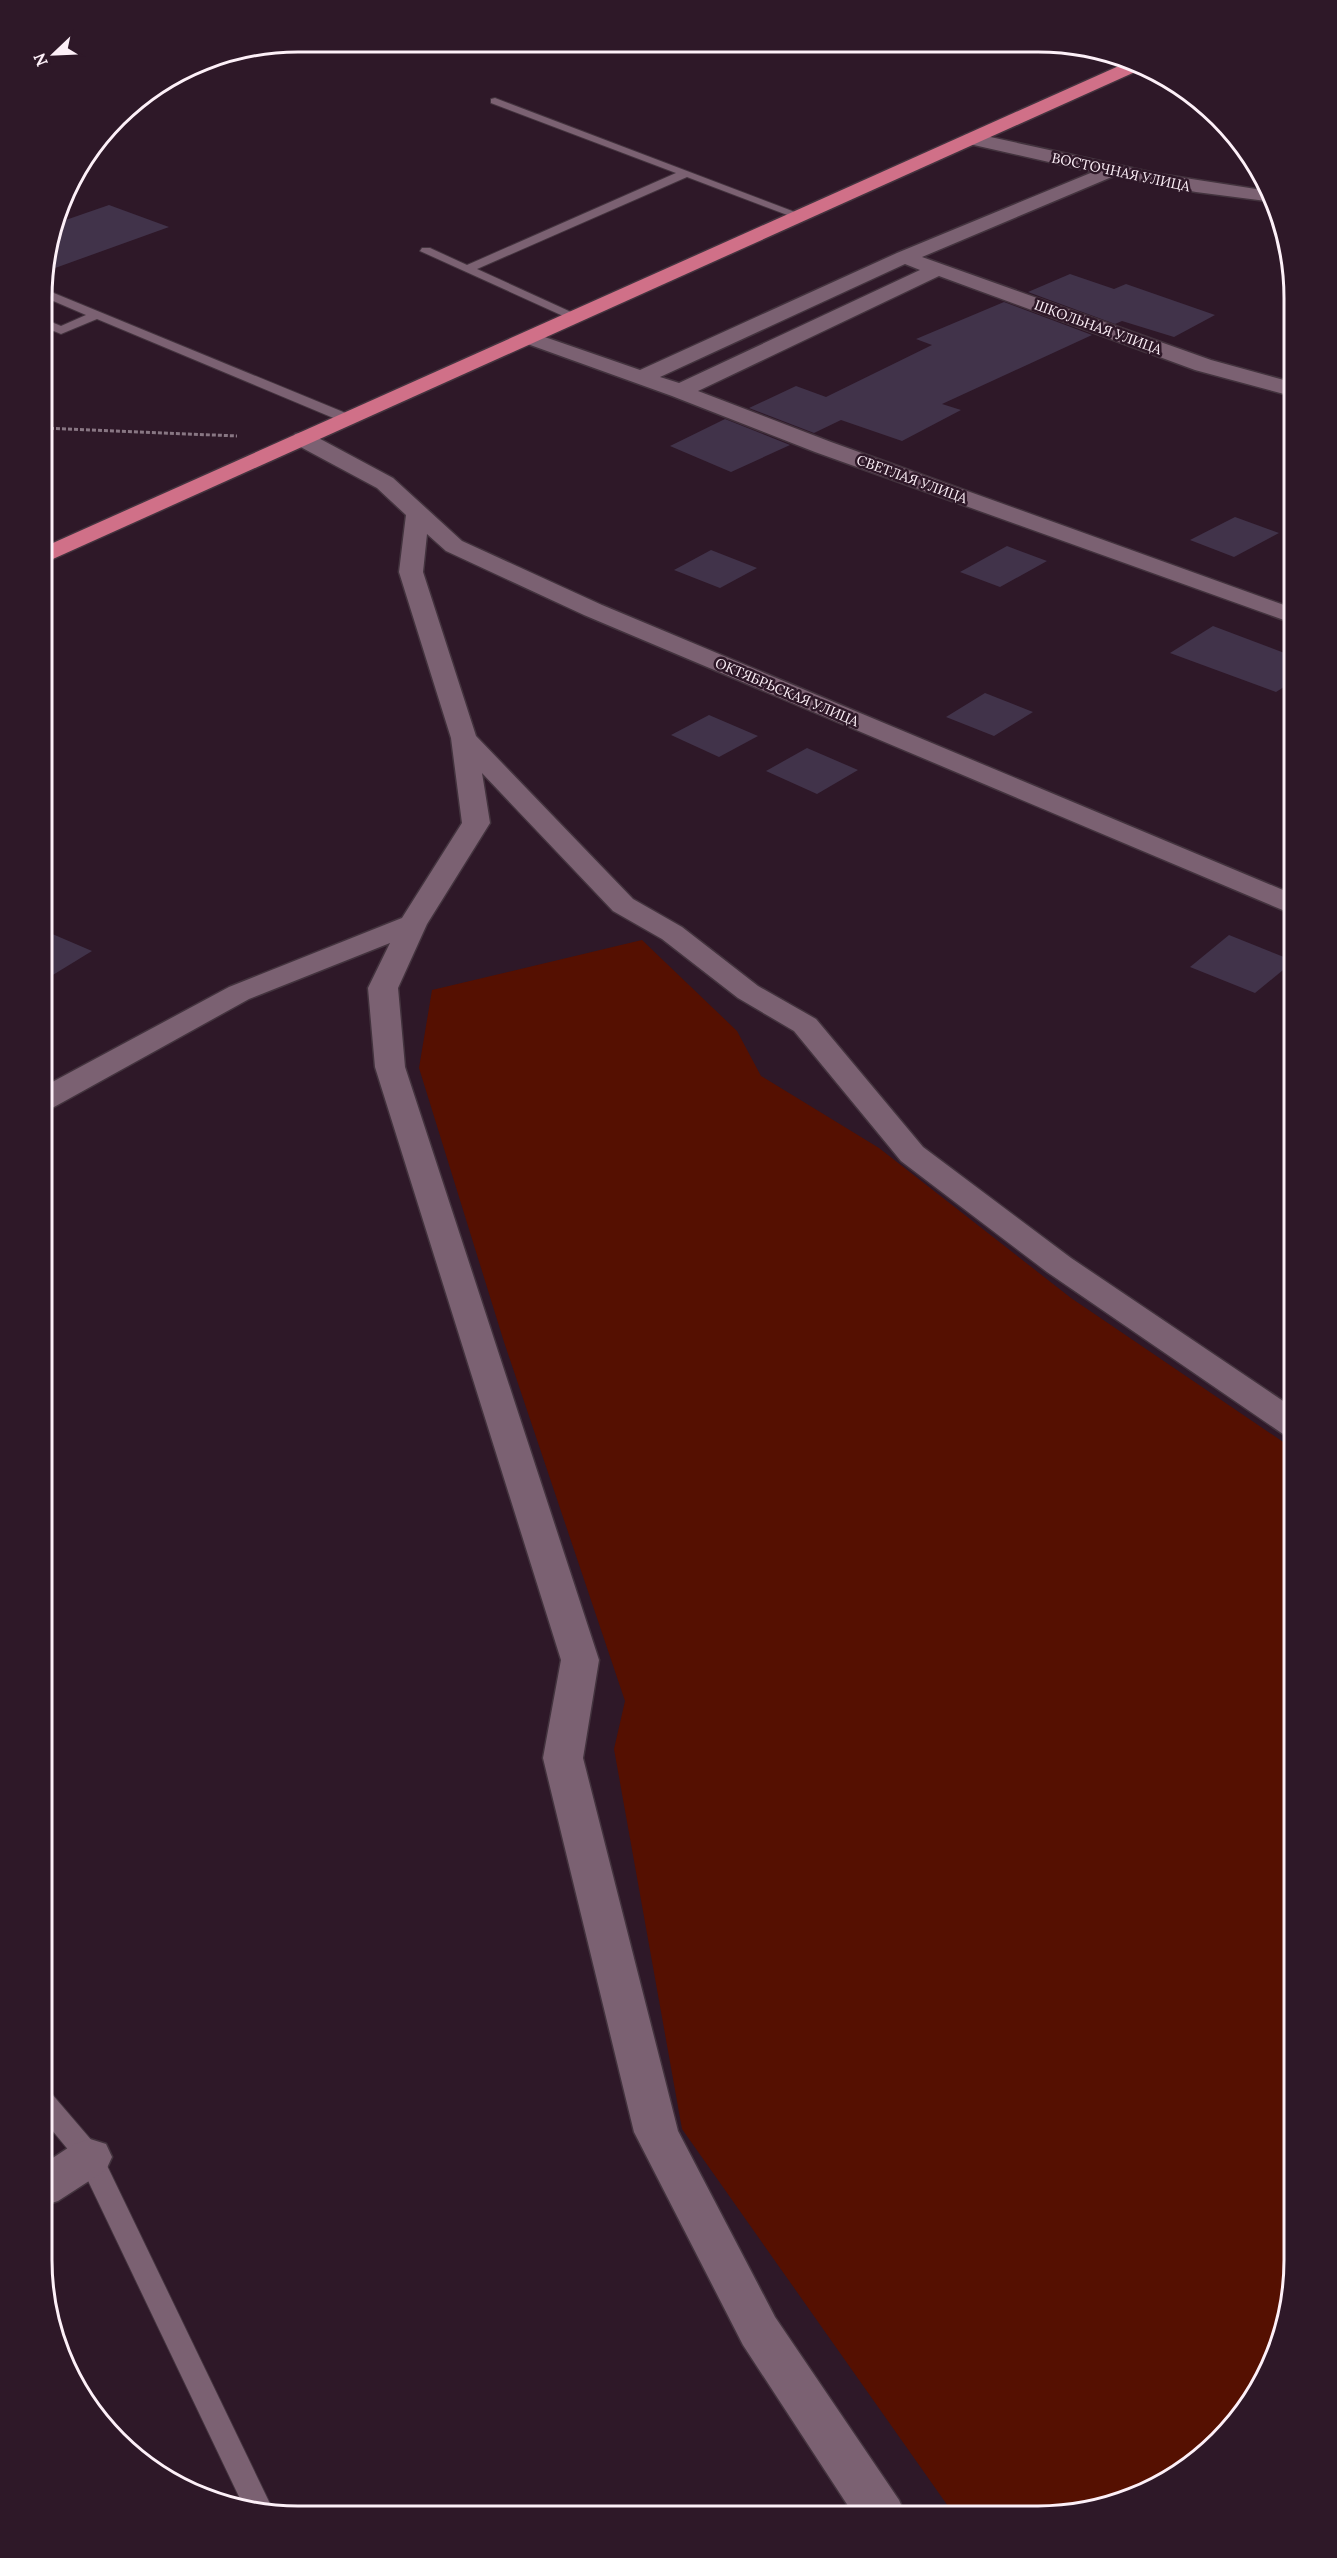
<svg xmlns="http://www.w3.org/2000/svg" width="1337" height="2558" font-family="Lora,serif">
<rect width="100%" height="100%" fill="#2e1828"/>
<path fill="#551001" d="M 642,940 L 737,1031 L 761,1076 L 879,1148 L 1071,1298 L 1295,1450 L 1294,2276 L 1276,2357 L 1242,2416 L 1181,2473 L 1120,2502 L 1038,2516 L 955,2516 L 682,2129 L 614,1749 L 625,1701 L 504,1342 L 419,1068 L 432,990 Z"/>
<g fill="#41334a">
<path d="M 109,205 L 169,227 L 44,272 L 57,223 Z"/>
<path d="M 1070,274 L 1114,289 L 1126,284 L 1215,315 L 1174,337 L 1122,321 L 1115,324 L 1028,292 Z"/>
<path d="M 1004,302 L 1092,335 L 942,404 L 961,410 L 902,441 L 841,420 L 814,433 L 749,408 L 796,386 L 826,397 L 932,345 L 916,339 Z"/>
<path d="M 725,419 L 790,445 L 731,472 L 670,446 Z"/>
<path d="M 1235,517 L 1279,533 L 1234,557 L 1190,540 Z"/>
<path d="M 1007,546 L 1047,561 L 1000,587 L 960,572 Z"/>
<path d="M 711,550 L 757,568 L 720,588 L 674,570 Z"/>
<path d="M 1213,626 L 1295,657 L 1295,680 L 1276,692 L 1170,653 Z"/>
<path d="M 985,693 L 1033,712 L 994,736 L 946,717 Z"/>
<path d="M 709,715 L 758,736 L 719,757 L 671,735 Z"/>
<path d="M 807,748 L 858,770 L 817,794 L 766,771 Z"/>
<path d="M 43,930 L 92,951 L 43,981 Z"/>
<path d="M 1229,935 L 1294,961 L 1255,993 L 1190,967 Z"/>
</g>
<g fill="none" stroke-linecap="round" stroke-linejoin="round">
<defs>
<g id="service">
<path d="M 495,98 L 808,217 L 802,220 L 798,219 L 687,177 L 477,269 L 582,317 L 576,321 L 572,320 L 420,251 L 422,248 L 430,248 L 467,265 L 676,173 L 491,103 L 491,99 Z"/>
<path d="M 44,289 L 353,416 L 355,419 L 348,423 L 343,422 L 97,319 L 61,334 L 44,327 L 44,319 L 61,326 L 86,315 L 44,297 Z"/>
<path d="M 42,2090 L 51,2093 L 99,2149 L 275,2514 L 265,2514 L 244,2507 L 80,2164 L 42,2118 Z"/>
</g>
<g id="minor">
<path d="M 972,133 L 1159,174 L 1269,191 L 1274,202 L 1196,192 L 1114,176 L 922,257 L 1211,360 L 1295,383 L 1295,397 L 1195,370 L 939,276 L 698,391 L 831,442 L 1295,609 L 1295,624 L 815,452 L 672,396 L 522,342 L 518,338 L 522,334 L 529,332 L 536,334 L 640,370 L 897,253 L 1093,172 L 965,143 L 963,139 L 965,135 ZM 905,264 L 920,270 L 679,383 L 660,377 Z"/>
<path d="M 303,432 L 311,434 L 393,478 L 462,541 L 602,605 L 1295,895 L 1295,913 L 1285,911 L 584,615 L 446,551 L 427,534 L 423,572 L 476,736 L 633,899 L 682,927 L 758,986 L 816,1019 L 923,1147 L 1071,1258 L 1295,1409 L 1295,1437 L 1283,1434 L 1047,1272 L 901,1161 L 794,1031 L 738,998 L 662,939 L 613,911 L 482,773 L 490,823 L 427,924 L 398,988 L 405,1067 L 599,1660 L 583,1758 L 678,2131 L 775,2317 L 899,2500 L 906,2516 L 854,2515 L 743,2345 L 634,2132 L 543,1758 L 561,1660 L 375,1067 L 368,988 L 390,943 L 249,999 L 54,1107 L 43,1109 L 43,1087 L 229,987 L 402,918 L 462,823 L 451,738 L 399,572 L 406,515 L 377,488 L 295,444 L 292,439 L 295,434 Z"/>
<path d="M 90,2139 L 106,2144 L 112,2157 L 106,2170 L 58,2201 L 42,2206 L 42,2165 L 74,2144 Z"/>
</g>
<path id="trunk" d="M 1130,61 L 1146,67 L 44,563 L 44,547 Z"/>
</defs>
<use href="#service" stroke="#43333e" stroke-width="2"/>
<use href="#minor" stroke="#43333e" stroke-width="3"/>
<use href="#trunk" stroke="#43333e" stroke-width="3"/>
<path stroke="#887683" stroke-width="3" stroke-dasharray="4 2" stroke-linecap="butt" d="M 44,428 L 237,436"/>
<use href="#service" fill="#7b6172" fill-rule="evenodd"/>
<use href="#minor" fill="#7b6172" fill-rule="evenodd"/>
<use href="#trunk" fill="#d07088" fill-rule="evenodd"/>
</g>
<g text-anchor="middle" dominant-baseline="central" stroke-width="5" stroke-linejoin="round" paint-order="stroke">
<g font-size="14" fill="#fdf0f8" stroke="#2e1828">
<text transform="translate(1121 172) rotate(12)">ВОСТОЧНАЯ УЛИЦА</text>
<text transform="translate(1098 327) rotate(20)">ШКОЛЬНАЯ УЛИЦА</text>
<text transform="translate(912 479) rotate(20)">СВЕТЛАЯ УЛИЦА</text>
<text transform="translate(787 692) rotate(23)">ОКТЯБРЬСКАЯ УЛИЦА</text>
</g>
</g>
<path d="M0 0H1337V2558H0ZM298 52H1038A246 246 0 0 1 1284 298V2260A246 246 0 0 1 1038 2506H298A246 246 0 0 1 52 2260V298A246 246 0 0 1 298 52Z" fill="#2e1828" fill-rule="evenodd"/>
<path fill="none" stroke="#fdf0f8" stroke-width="3" d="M298 52H1038A246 246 0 0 1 1284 298V2260A246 246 0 0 1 1038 2506H298A246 246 0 0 1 52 2260V298A246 246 0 0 1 298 52Z"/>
<g transform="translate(54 54) rotate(247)" stroke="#2e1828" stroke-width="4.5" paint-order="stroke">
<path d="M0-4.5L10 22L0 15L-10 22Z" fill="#fdf0f8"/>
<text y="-9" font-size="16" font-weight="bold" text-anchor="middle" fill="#fdf0f8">N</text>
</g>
</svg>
